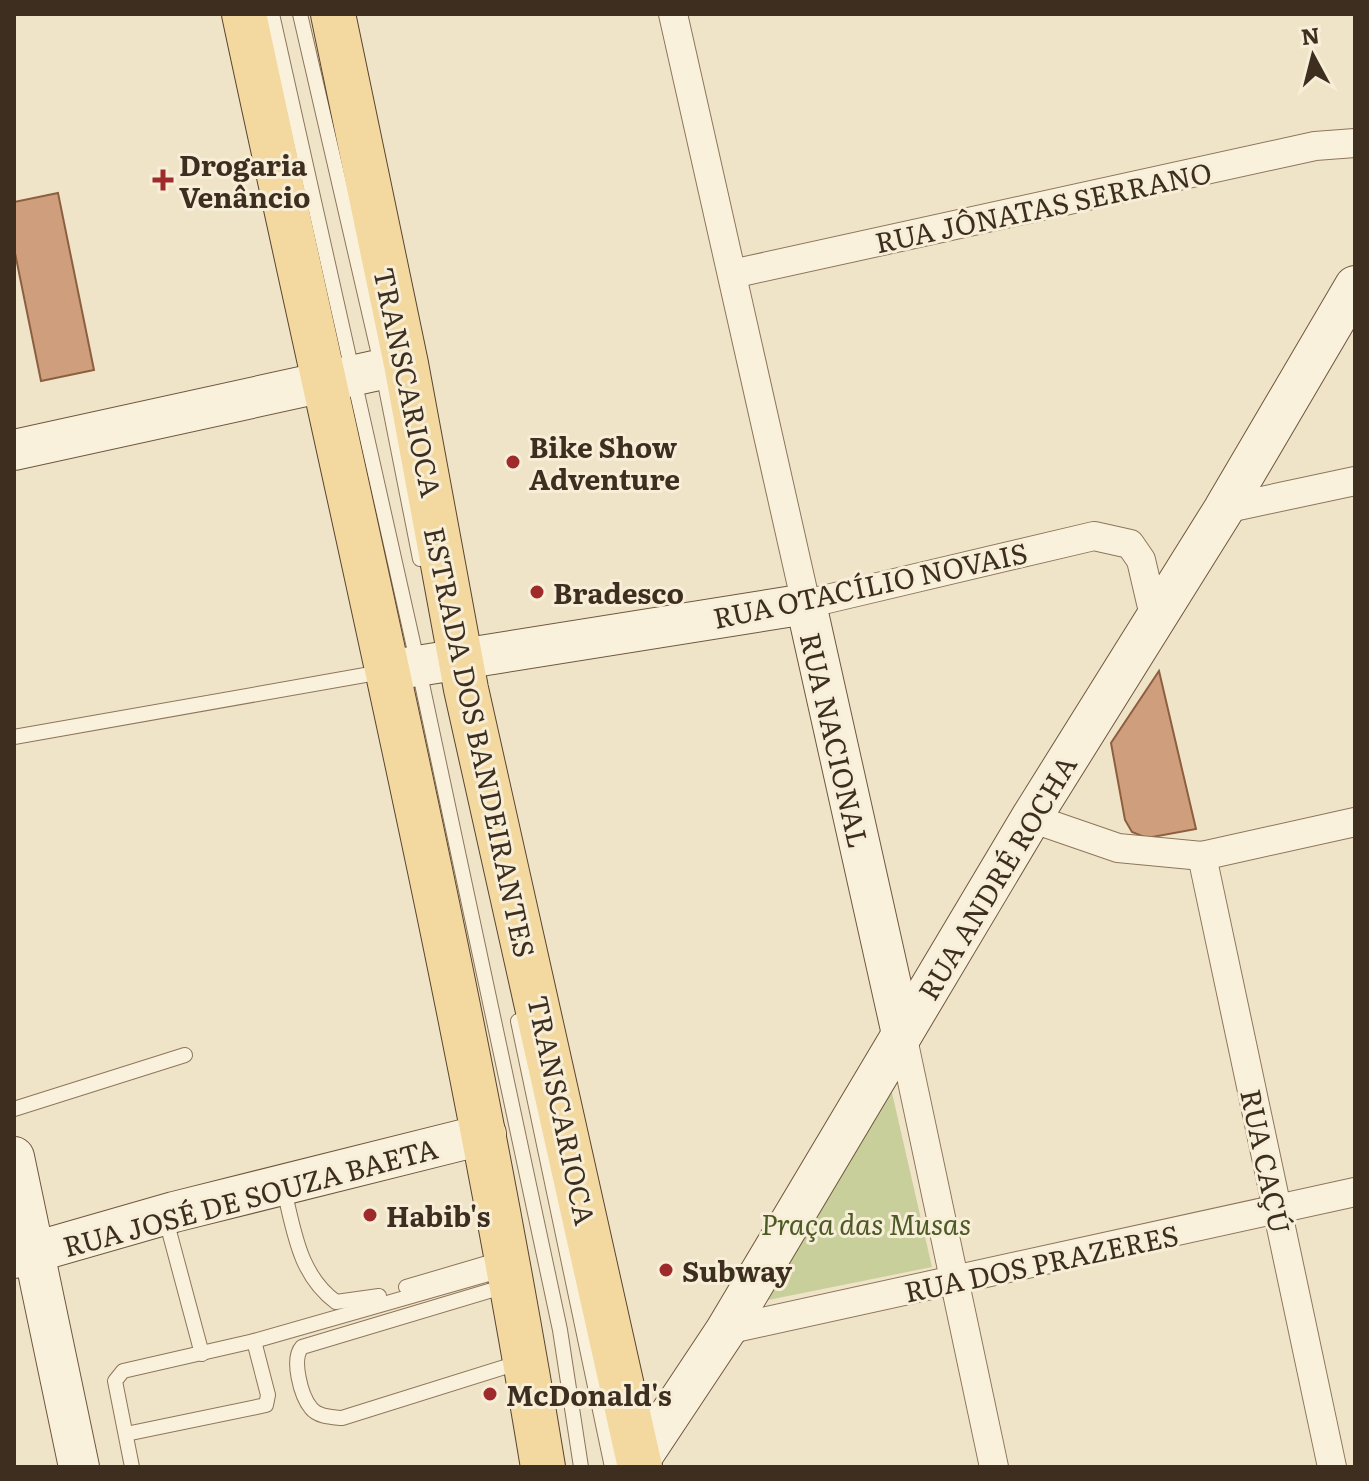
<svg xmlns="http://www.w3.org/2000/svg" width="1369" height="1481" font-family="Literata,serif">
<rect width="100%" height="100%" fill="#f0e4c8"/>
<path fill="#c9cf9b" d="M 890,1084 L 932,1267 L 748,1304 Z"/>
<g fill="#cf9f7d" stroke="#8d5f41" stroke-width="2">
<path d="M 58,193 L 94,370 L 41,381 L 14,248 L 14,202 Z"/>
<path d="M 1159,671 L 1196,829 L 1147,838 L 1132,832 L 1125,820 L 1111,743 Z"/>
</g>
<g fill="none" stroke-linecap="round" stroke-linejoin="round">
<defs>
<g id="lane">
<path d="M 272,14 L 418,665 L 560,1330 L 581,1467"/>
<path d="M 300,14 L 382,368 L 420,559"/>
<path d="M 14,737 L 382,672"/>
<path d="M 518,1021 L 612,1467"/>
<path d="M 14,1109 L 185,1055"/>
<path d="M 283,1186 C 294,1229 298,1274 336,1302 L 379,1296"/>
<path d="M 165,1216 L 202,1354"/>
<path d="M 509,1285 L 302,1347 C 291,1359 301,1396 311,1408 C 318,1417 332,1417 342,1418 L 521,1362"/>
<path d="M 406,1287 L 501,1259"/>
<path d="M 126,1434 L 266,1405 L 268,1395 L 254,1341"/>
<path d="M 132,1467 L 115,1381 L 123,1371 L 254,1341 L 506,1269"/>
</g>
<g id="street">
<path d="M 673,14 L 806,604 L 1094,536 L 1130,544 L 1141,560 L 1155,620"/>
<path d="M 732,274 L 1315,146 L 1355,143"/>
<path d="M 1224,509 L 1355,481"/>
<path d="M 1031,818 L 1118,848 L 1202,856 L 1355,822"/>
<path d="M 1202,856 L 1332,1467"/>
<path d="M 902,1034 L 994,1467"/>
<path d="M 726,1330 L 1355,1192"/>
</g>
<g id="secondary">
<path d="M 14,450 L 406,364"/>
<path d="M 386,671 L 806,604 L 902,1034"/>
<path d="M 14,1157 L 79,1467"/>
<path d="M 14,1258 L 174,1212 L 486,1134"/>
<path d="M 635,1467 L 726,1330 L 1031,818 L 1224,509 L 1355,286"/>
</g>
<g id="primary">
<path d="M 244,14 C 347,497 463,979 543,1467"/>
<path d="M 333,14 L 406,364 L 466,689 L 640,1467"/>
</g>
</defs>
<use href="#lane" stroke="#8d765c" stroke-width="16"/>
<use href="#street" stroke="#8d765c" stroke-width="30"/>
<use href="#secondary" stroke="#6f573f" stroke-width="42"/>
<use href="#primary" stroke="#5b4430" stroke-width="46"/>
<use href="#lane" stroke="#faf1dc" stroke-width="14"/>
<use href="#street" stroke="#faf1dc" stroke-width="28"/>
<use href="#secondary" stroke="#faf1dc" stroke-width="40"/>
<use href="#primary" stroke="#f3d9a0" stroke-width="44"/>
</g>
<g fill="#9e2a2b" stroke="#f7eed8" stroke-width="3">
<path d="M159 168h8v8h8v8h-8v8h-8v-8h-8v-8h8z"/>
<circle cx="513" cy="462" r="8"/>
<circle cx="537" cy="592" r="8"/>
<circle cx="370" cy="1215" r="8"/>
<circle cx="666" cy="1270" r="8"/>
<circle cx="490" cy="1394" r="8"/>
</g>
<g text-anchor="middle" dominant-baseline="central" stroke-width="6" stroke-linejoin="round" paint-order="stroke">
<g font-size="28" font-weight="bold" fill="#3d2e20" stroke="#f7eed8" text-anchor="start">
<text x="179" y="164">Drogaria<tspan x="179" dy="32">Venâncio</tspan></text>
<text x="529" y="446">Bike Show<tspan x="529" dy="32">Adventure</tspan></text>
<text x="553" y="592">Bradesco</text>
<text x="386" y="1215">Habib's</text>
<text x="682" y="1270">Subway</text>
<text x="506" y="1394">McDonald's</text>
</g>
<g font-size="28" fill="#3d2e20" stroke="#f7eed8">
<text transform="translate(1043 206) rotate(-12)">RUA JÔNATAS SERRANO</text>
<text transform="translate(409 382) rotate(78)">TRANSCARIOCA</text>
<text transform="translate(870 584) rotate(-12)">RUA OTACÍLIO NOVAIS</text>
<text transform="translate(836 740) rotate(77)">RUA NACIONAL</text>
<text transform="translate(481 742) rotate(78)">ESTRADA DOS BANDEIRANTES</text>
<text transform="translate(996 877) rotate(-59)">RUA ANDRÉ ROCHA</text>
<text transform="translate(563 1110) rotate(78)">TRANSCARIOCA</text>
<text transform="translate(1267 1161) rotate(78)">RUA CAÇÚ</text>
<text transform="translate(250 1196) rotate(-15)">RUA JOSÉ DE SOUZA BAETA</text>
<text transform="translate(1041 1262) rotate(-12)">RUA DOS PRAZERES</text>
</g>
<g font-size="28" font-style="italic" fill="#4d5a26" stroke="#f7eed8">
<text x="866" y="1223">Praça das Musas</text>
</g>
</g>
<rect width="1369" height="1481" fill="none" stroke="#3d2e20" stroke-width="32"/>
<g transform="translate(1313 56) rotate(353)" stroke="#f7eed8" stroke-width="6" paint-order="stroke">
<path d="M0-6L14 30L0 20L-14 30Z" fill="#3d2e20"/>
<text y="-12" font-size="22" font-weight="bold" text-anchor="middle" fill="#3d2e20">N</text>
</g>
</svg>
